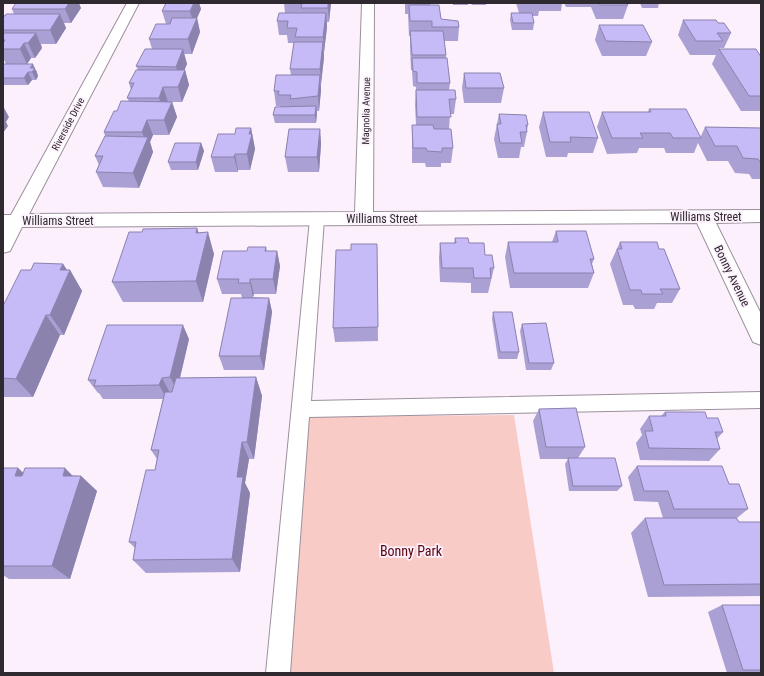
<svg xmlns="http://www.w3.org/2000/svg" width="764" height="676" font-family="'Roboto Condensed',sans-serif">
<rect width="100%" height="100%" fill="#fcf0fd"/>
<path fill="#f9cbc7" d="M 514,415 L 554,673 L 278,673 L 299,429 L 310,417 Z"/>
<g fill="none" stroke-linecap="round" stroke-linejoin="round">
<defs>
<path id="service" d="M 317,214 L 322,216 L 324,219 L 311,401 L 761,392 L 761,408 L 309,417 L 290,673 L 266,673 L 310,219 L 312,216 Z"/>
<path id="minor" d="M 127,3 L 139,3 L 29,214 L 355,212 L 362,3 L 374,3 L 373,212 L 761,210 L 761,222 L 716,223 L 761,314 L 761,345 L 753,342 L 697,223 L 22,227 L 10,251 L 3,253 L 3,215 L 11,215 Z"/>
</defs>
<use href="#service" stroke="#9b909c" stroke-width="2"/>
<use href="#minor" stroke="#9b909c" stroke-width="2"/>
<use href="#service" fill="#fff" fill-rule="evenodd"/>
<use href="#minor" fill="#fff" fill-rule="evenodd"/>
</g>
<g fill="#aaa0d4">
<path d="M 166,3 L 199,3 L 201,9 L 197,18 L 200,32 L 192,54 L 184,54 L 187,64 L 184,70 L 185,70 L 189,85 L 182,102 L 172,102 L 177,117 L 169,135 L 153,135 L 150,142 L 153,152 L 139,188 L 103,187 L 96,172 L 99,165 L 95,156 L 105,136 L 104,132 L 117,111 L 129,101 L 127,98 L 131,90 L 129,83 L 138,70 L 136,66 L 152,49 L 149,39 L 166,24 L 162,11 Z"/>
<path d="M 284,3 L 331,3 L 329,22 L 327,22 L 327,27 L 324,52 L 324,57 L 321,84 L 321,90 L 319,111 L 317,111 L 316,123 L 275,123 L 273,115 L 280,107 L 280,106 L 276,106 L 274,91 L 291,75 L 290,69 L 294,43 L 288,43 L 287,35 L 279,35 L 277,21 L 285,13 Z"/>
<path d="M 405,3 L 431,3 L 430,5 L 441,19 L 459,27 L 458,41 L 444,41 L 446,55 L 446,58 L 450,83 L 449,90 L 456,99 L 454,114 L 450,114 L 449,129 L 453,148 L 451,163 L 441,163 L 441,167 L 426,167 L 425,163 L 412,163 L 412,125 L 416,125 L 415,105 L 416,87 L 413,86 L 412,70 L 411,70 L 410,45 L 410,36 L 409,36 L 408,14 L 405,14 Z"/>
<rect x="453" y="3" width="15" height="2"/>
<path d="M 471,3 L 486,3 L 486,5 L 472,5 Z"/>
<path d="M 516,3 L 562,3 L 561,11 L 539,11 L 538,16 L 532,16 L 534,23 L 533,30 L 512,30 L 510,20 L 511,13 L 519,13 Z"/>
<path d="M 564,3 L 627,3 L 628,5 L 623,19 L 596,19 L 591,7 L 566,7 Z"/>
<path d="M 640,3 L 667,3 L 659,3 L 658,8 L 642,8 Z"/>
<path d="M 81,8 L 71,23 L 64,23 L 66,28 L 56,44 L 41,44 L 42,48 L 35,58 L 31,58 L 27,64 L 37,71 L 37,72 L 38,76 L 36,80 L 32,80 L 28,85 L 3,85 L 3,64 L 6,64 L 3,58 L 3,16 L 14,14 L 12,9 Z"/>
<path d="M 683,20 L 718,23 L 731,33 L 724,48 L 720,48 L 719,49 L 761,57 L 761,111 L 741,111 L 712,64 L 716,55 L 690,55 L 678,35 Z"/>
<path d="M 599,25 L 652,42 L 646,56 L 602,56 L 595,40 Z"/>
<path d="M 464,73 L 504,88 L 501,103 L 464,103 L 462,88 Z"/>
<path d="M 649,109 L 701,136 L 705,127 L 761,128 L 761,179 L 752,179 L 749,174 L 735,173 L 728,161 L 707,161 L 698,143 L 694,153 L 666,153 L 664,148 L 639,148 L 637,153 L 607,154 L 597,127 L 602,112 L 648,112 Z"/>
<path d="M 543,112 L 598,138 L 593,153 L 568,153 L 567,157 L 546,157 L 539,127 Z"/>
<path d="M 499,114 L 528,125 L 527,130 L 527,132 L 524,147 L 521,147 L 519,158 L 498,158 L 494,139 Z"/>
<path d="M 251,128 L 255,149 L 250,170 L 238,170 L 238,172 L 215,172 L 211,157 L 235,134 Z"/>
<path d="M 320,129 L 321,144 L 319,172 L 288,172 L 285,157 Z"/>
<path d="M 201,143 L 204,151 L 198,170 L 171,170 L 168,162 Z"/>
<path d="M 197,228 L 198,233 L 214,254 L 203,302 L 123,302 L 112,282 L 142,232 Z"/>
<path d="M 556,231 L 594,259 L 592,264 L 594,273 L 588,288 L 510,288 L 505,257 L 508,242 L 552,242 Z"/>
<path d="M 455,238 L 469,243 L 485,255 L 494,268 L 488,293 L 471,293 L 471,283 L 440,282 L 439,258 L 440,243 L 454,243 Z"/>
<path d="M 620,242 L 659,249 L 680,289 L 672,303 L 657,303 L 654,309 L 635,309 L 633,305 L 623,305 L 610,264 Z"/>
<path d="M 377,244 L 378,341 L 335,342 L 333,328 L 351,250 Z"/>
<path d="M 266,247 L 267,251 L 277,251 L 280,266 L 276,294 L 254,294 L 253,297 L 269,298 L 272,312 L 264,370 L 224,370 L 219,356 L 242,298 L 241,294 L 222,294 L 217,279 L 247,251 Z"/>
<path d="M 63,264 L 67,270 L 70,270 L 82,291 L 64,335 L 60,335 L 33,397 L 3,397 L 3,306 L 31,270 Z"/>
<path d="M 493,312 L 519,352 L 517,359 L 498,359 L 492,319 Z"/>
<path d="M 522,324 L 554,363 L 551,370 L 526,370 L 520,331 Z"/>
<path d="M 189,339 L 180,378 L 256,377 L 262,396 L 254,459 L 249,459 L 245,483 L 250,493 L 240,572 L 146,573 L 133,560 L 135,548 L 129,542 L 155,470 L 157,459 L 151,450 L 163,399 L 103,399 L 99,393 L 98,393 L 88,380 Z"/>
<path d="M 539,409 L 585,447 L 578,458 L 622,486 L 617,491 L 569,491 L 565,464 L 568,459 L 540,459 L 533,421 Z"/>
<path d="M 665,412 L 707,418 L 723,432 L 717,439 L 720,449 L 709,461 L 640,460 L 636,443 L 642,435 L 640,429 L 649,416 L 661,416 Z"/>
<path d="M 637,466 L 729,484 L 748,509 L 737,518 L 739,522 L 761,522 L 761,596 L 648,597 L 631,533 L 645,518 L 663,518 L 658,502 L 634,501 L 628,477 Z"/>
<path d="M 3,468 L 18,468 L 23,473 L 81,476 L 97,491 L 70,579 L 9,579 L 3,575 Z"/>
<path d="M 761,604 L 761,673 L 727,673 L 708,612 L 722,605 L 759,605 Z"/>
</g>
<g fill="#8b82ad">
<path d="M 69,3 L 79,3 L 81,8 L 71,23 L 65,9 Z"/>
<path d="M 194,3 L 199,3 L 201,9 L 197,18 L 200,32 L 192,54 L 188,39 L 194,25 L 190,11 Z"/>
<path d="M 328,3 L 331,3 L 329,22 L 328,8 Z"/>
<path d="M 326,13 L 327,27 L 324,52 L 323,37 Z"/>
<path d="M 60,14 L 66,28 L 56,44 L 50,30 Z"/>
<path d="M 36,33 L 42,48 L 35,58 L 28,43 Z"/>
<path d="M 323,42 L 324,57 L 321,84 L 320,69 Z"/>
<path d="M 24,43 L 31,58 L 27,64 L 20,49 Z"/>
<path d="M 183,49 L 187,64 L 180,81 L 176,67 Z"/>
<path d="M 33,64 L 38,76 L 36,80 L 30,68 Z"/>
<path d="M 185,70 L 189,85 L 182,102 L 178,87 Z"/>
<path d="M 28,72 L 32,80 L 28,85 L 24,78 Z"/>
<path d="M 320,75 L 321,90 L 319,111 L 318,96 Z"/>
<path d="M 163,87 L 168,102 L 164,113 L 159,98 Z"/>
<path d="M 172,102 L 177,117 L 169,135 L 164,120 Z"/>
<path d="M 3,106 L 9,117 L 6,122 L 8,126 L 3,133 Z"/>
<path d="M 316,106 L 317,114 L 316,123 L 315,115 Z"/>
<path d="M 147,120 L 153,135 L 150,142 L 153,152 L 139,188 L 133,173 L 146,142 L 142,132 Z"/>
<path d="M 251,128 L 255,149 L 250,170 L 247,154 L 249,134 Z"/>
<path d="M 320,129 L 321,144 L 319,172 L 317,157 Z"/>
<path d="M 201,143 L 204,151 L 198,170 L 196,162 Z"/>
<path d="M 235,154 L 238,170 L 238,172 L 234,157 Z"/>
<path d="M 197,228 L 204,249 L 208,232 L 214,254 L 203,302 L 196,281 L 196,233 Z"/>
<path d="M 277,251 L 280,266 L 276,294 L 273,279 Z"/>
<path d="M 63,264 L 69,273 L 70,270 L 82,291 L 64,335 L 50,315 L 60,270 Z"/>
<path d="M 250,279 L 254,294 L 253,297 L 250,283 Z"/>
<path d="M 269,298 L 272,312 L 264,370 L 260,356 Z"/>
<path d="M 46,315 L 60,335 L 33,397 L 16,379 Z"/>
<path d="M 183,325 L 189,339 L 177,390 L 170,377 Z"/>
<path d="M 256,377 L 262,396 L 254,459 L 247,442 Z"/>
<path d="M 162,378 L 169,391 L 167,399 L 159,385 Z"/>
<path d="M 242,442 L 249,459 L 245,483 L 250,493 L 240,572 L 232,559 L 237,477 Z"/>
<path d="M 18,468 L 36,485 L 15,476 Z"/>
<path d="M 65,468 L 79,482 L 81,476 L 97,491 L 70,579 L 52,566 L 63,476 Z"/>
</g>
<g fill="#c6baf7" stroke="#8b82ad">
<path d="M 16,3 L 69,3 L 65,9 L 12,9 Z"/>
<path d="M 166,3 L 194,3 L 190,11 L 162,11 Z"/>
<path d="M 302,3 L 328,3 L 328,8 L 301,8 Z"/>
<path d="M 599,3 L 627,3 L 628,5 L 600,5 Z"/>
<path d="M 409,5 L 439,5 L 441,19 L 458,21 L 459,27 L 432,27 L 432,21 L 410,21 Z"/>
<path d="M 279,13 L 326,13 L 323,37 L 295,37 L 297,28 L 287,28 L 288,21 L 277,21 Z"/>
<path d="M 511,13 L 532,13 L 534,23 L 513,23 Z"/>
<path d="M 6,14 L 60,14 L 50,30 L 3,30 L 3,16 L 5,16 Z"/>
<path d="M 172,18 L 197,18 L 188,39 L 149,39 L 156,24 L 170,24 Z"/>
<path d="M 683,20 L 716,20 L 718,23 L 724,23 L 731,33 L 717,33 L 723,41 L 696,41 Z"/>
<path d="M 599,25 L 643,25 L 652,42 L 606,41 Z"/>
<path d="M 410,31 L 443,31 L 446,55 L 412,55 Z"/>
<path d="M 3,33 L 36,33 L 28,43 L 24,43 L 20,49 L 3,49 L 3,43 L 5,40 L 3,40 Z"/>
<path d="M 294,42 L 323,42 L 320,69 L 290,69 Z"/>
<path d="M 145,49 L 183,49 L 176,67 L 136,66 Z"/>
<path d="M 719,49 L 756,49 L 761,57 L 761,96 L 749,96 Z"/>
<path d="M 412,58 L 447,58 L 450,83 L 417,83 L 417,72 L 413,71 Z"/>
<path d="M 3,64 L 33,64 L 30,68 L 35,68 L 32,72 L 28,72 L 24,78 L 3,78 Z"/>
<path d="M 136,70 L 185,70 L 178,87 L 163,87 L 159,98 L 127,98 L 134,83 L 129,83 Z"/>
<path d="M 464,73 L 500,73 L 504,88 L 466,88 Z"/>
<path d="M 276,75 L 320,75 L 318,96 L 290,99 L 291,95 L 278,95 L 279,91 L 274,91 Z"/>
<path d="M 416,90 L 455,90 L 456,99 L 449,99 L 451,117 L 417,117 Z"/>
<path d="M 121,101 L 172,102 L 164,120 L 147,120 L 142,132 L 104,132 L 114,111 L 117,111 Z"/>
<path d="M 316,106 L 315,115 L 273,115 L 275,107 Z"/>
<path d="M 649,109 L 686,109 L 701,138 L 673,138 L 670,133 L 640,133 L 643,138 L 612,138 L 602,112 L 651,112 Z"/>
<path d="M 543,112 L 589,112 L 598,138 L 570,137 L 571,142 L 550,142 Z"/>
<path d="M 499,114 L 526,115 L 528,125 L 526,125 L 527,132 L 520,132 L 522,143 L 500,143 L 497,124 L 501,124 Z"/>
<path d="M 412,125 L 433,125 L 434,129 L 451,129 L 453,148 L 442,148 L 442,152 L 427,151 L 426,148 L 413,148 Z"/>
<path d="M 705,127 L 761,128 L 761,163 L 758,159 L 743,158 L 737,146 L 715,146 Z"/>
<path d="M 236,128 L 251,128 L 249,134 L 252,134 L 247,154 L 235,154 L 234,157 L 211,157 L 218,134 L 235,134 Z"/>
<path d="M 289,129 L 320,129 L 317,157 L 285,157 Z"/>
<path d="M 105,136 L 148,137 L 133,173 L 96,172 L 103,156 L 95,156 Z"/>
<path d="M 175,143 L 201,143 L 196,162 L 168,162 Z"/>
<path d="M 197,228 L 196,233 L 208,232 L 196,281 L 112,282 L 129,232 L 142,232 L 143,229 Z"/>
<path d="M 556,231 L 586,231 L 594,259 L 590,259 L 594,273 L 514,273 L 508,242 L 558,242 Z"/>
<path d="M 455,238 L 468,238 L 469,243 L 484,243 L 485,255 L 492,255 L 494,268 L 490,268 L 491,278 L 474,278 L 473,268 L 442,268 L 440,243 L 456,243 Z"/>
<path d="M 620,242 L 657,242 L 659,249 L 664,249 L 680,289 L 660,289 L 663,294 L 642,294 L 641,290 L 630,290 L 617,249 L 622,249 Z"/>
<path d="M 351,244 L 377,244 L 378,327 L 333,328 L 336,250 L 351,250 Z"/>
<path d="M 248,247 L 266,247 L 265,251 L 277,251 L 273,279 L 250,279 L 250,283 L 238,283 L 239,279 L 217,279 L 223,251 L 247,251 Z"/>
<path d="M 34,263 L 63,264 L 60,270 L 70,270 L 50,315 L 46,315 L 16,379 L 3,378 L 3,306 L 21,270 L 31,270 Z"/>
<path d="M 231,298 L 269,298 L 260,356 L 219,356 Z"/>
<path d="M 493,312 L 512,312 L 519,352 L 500,352 Z"/>
<path d="M 546,323 L 554,363 L 529,363 L 522,324 Z"/>
<path d="M 107,325 L 183,325 L 170,377 L 162,378 L 159,385 L 94,386 L 96,380 L 88,380 Z"/>
<path d="M 256,377 L 247,442 L 242,442 L 237,477 L 243,477 L 232,559 L 133,560 L 136,542 L 129,542 L 146,470 L 155,470 L 159,450 L 151,450 L 165,392 L 172,392 L 176,378 Z"/>
<path d="M 576,408 L 585,447 L 546,447 L 539,409 Z"/>
<path d="M 665,412 L 705,412 L 707,418 L 718,418 L 723,432 L 715,432 L 720,449 L 649,448 L 645,431 L 653,431 L 649,416 L 666,416 Z"/>
<path d="M 568,458 L 615,458 L 622,486 L 573,486 Z"/>
<path d="M 637,466 L 722,466 L 729,484 L 739,484 L 748,509 L 674,509 L 668,491 L 644,491 Z"/>
<path d="M 3,468 L 18,468 L 15,476 L 22,476 L 25,468 L 65,468 L 63,476 L 81,476 L 52,566 L 3,566 Z"/>
<path d="M 645,518 L 736,518 L 739,522 L 761,522 L 761,584 L 664,585 Z"/>
<path d="M 722,605 L 761,605 L 761,670 L 743,670 Z"/>
</g>
<g text-anchor="middle" dominant-baseline="central" stroke-width="3.5" stroke-linejoin="round" paint-order="stroke">
<g font-size="10" fill="#2e2a2f" stroke="#fcf0fd">
<text transform="translate(366 111) rotate(-89)">Magnolia Avenue</text>
<text transform="translate(68 124) rotate(-62)">Riverside Drive</text>
</g>
<g font-size="12" fill="#2e2a2f" stroke="#fcf0fd">
<text x="706" y="217">Williams Street</text>
<text x="382" y="219">Williams Street</text>
<text x="58" y="221">Williams Street</text>
<text transform="translate(732 276) rotate(64)">Bonny Avenue</text>
</g>
<g font-size="14" fill="#5a030b" stroke="#fcf0fd">
<text x="411" y="551">Bonny Park</text>
</g>
</g>
<rect width="764" height="676" fill="none" stroke="#2e2a2f" stroke-width="8"/>
</svg>
